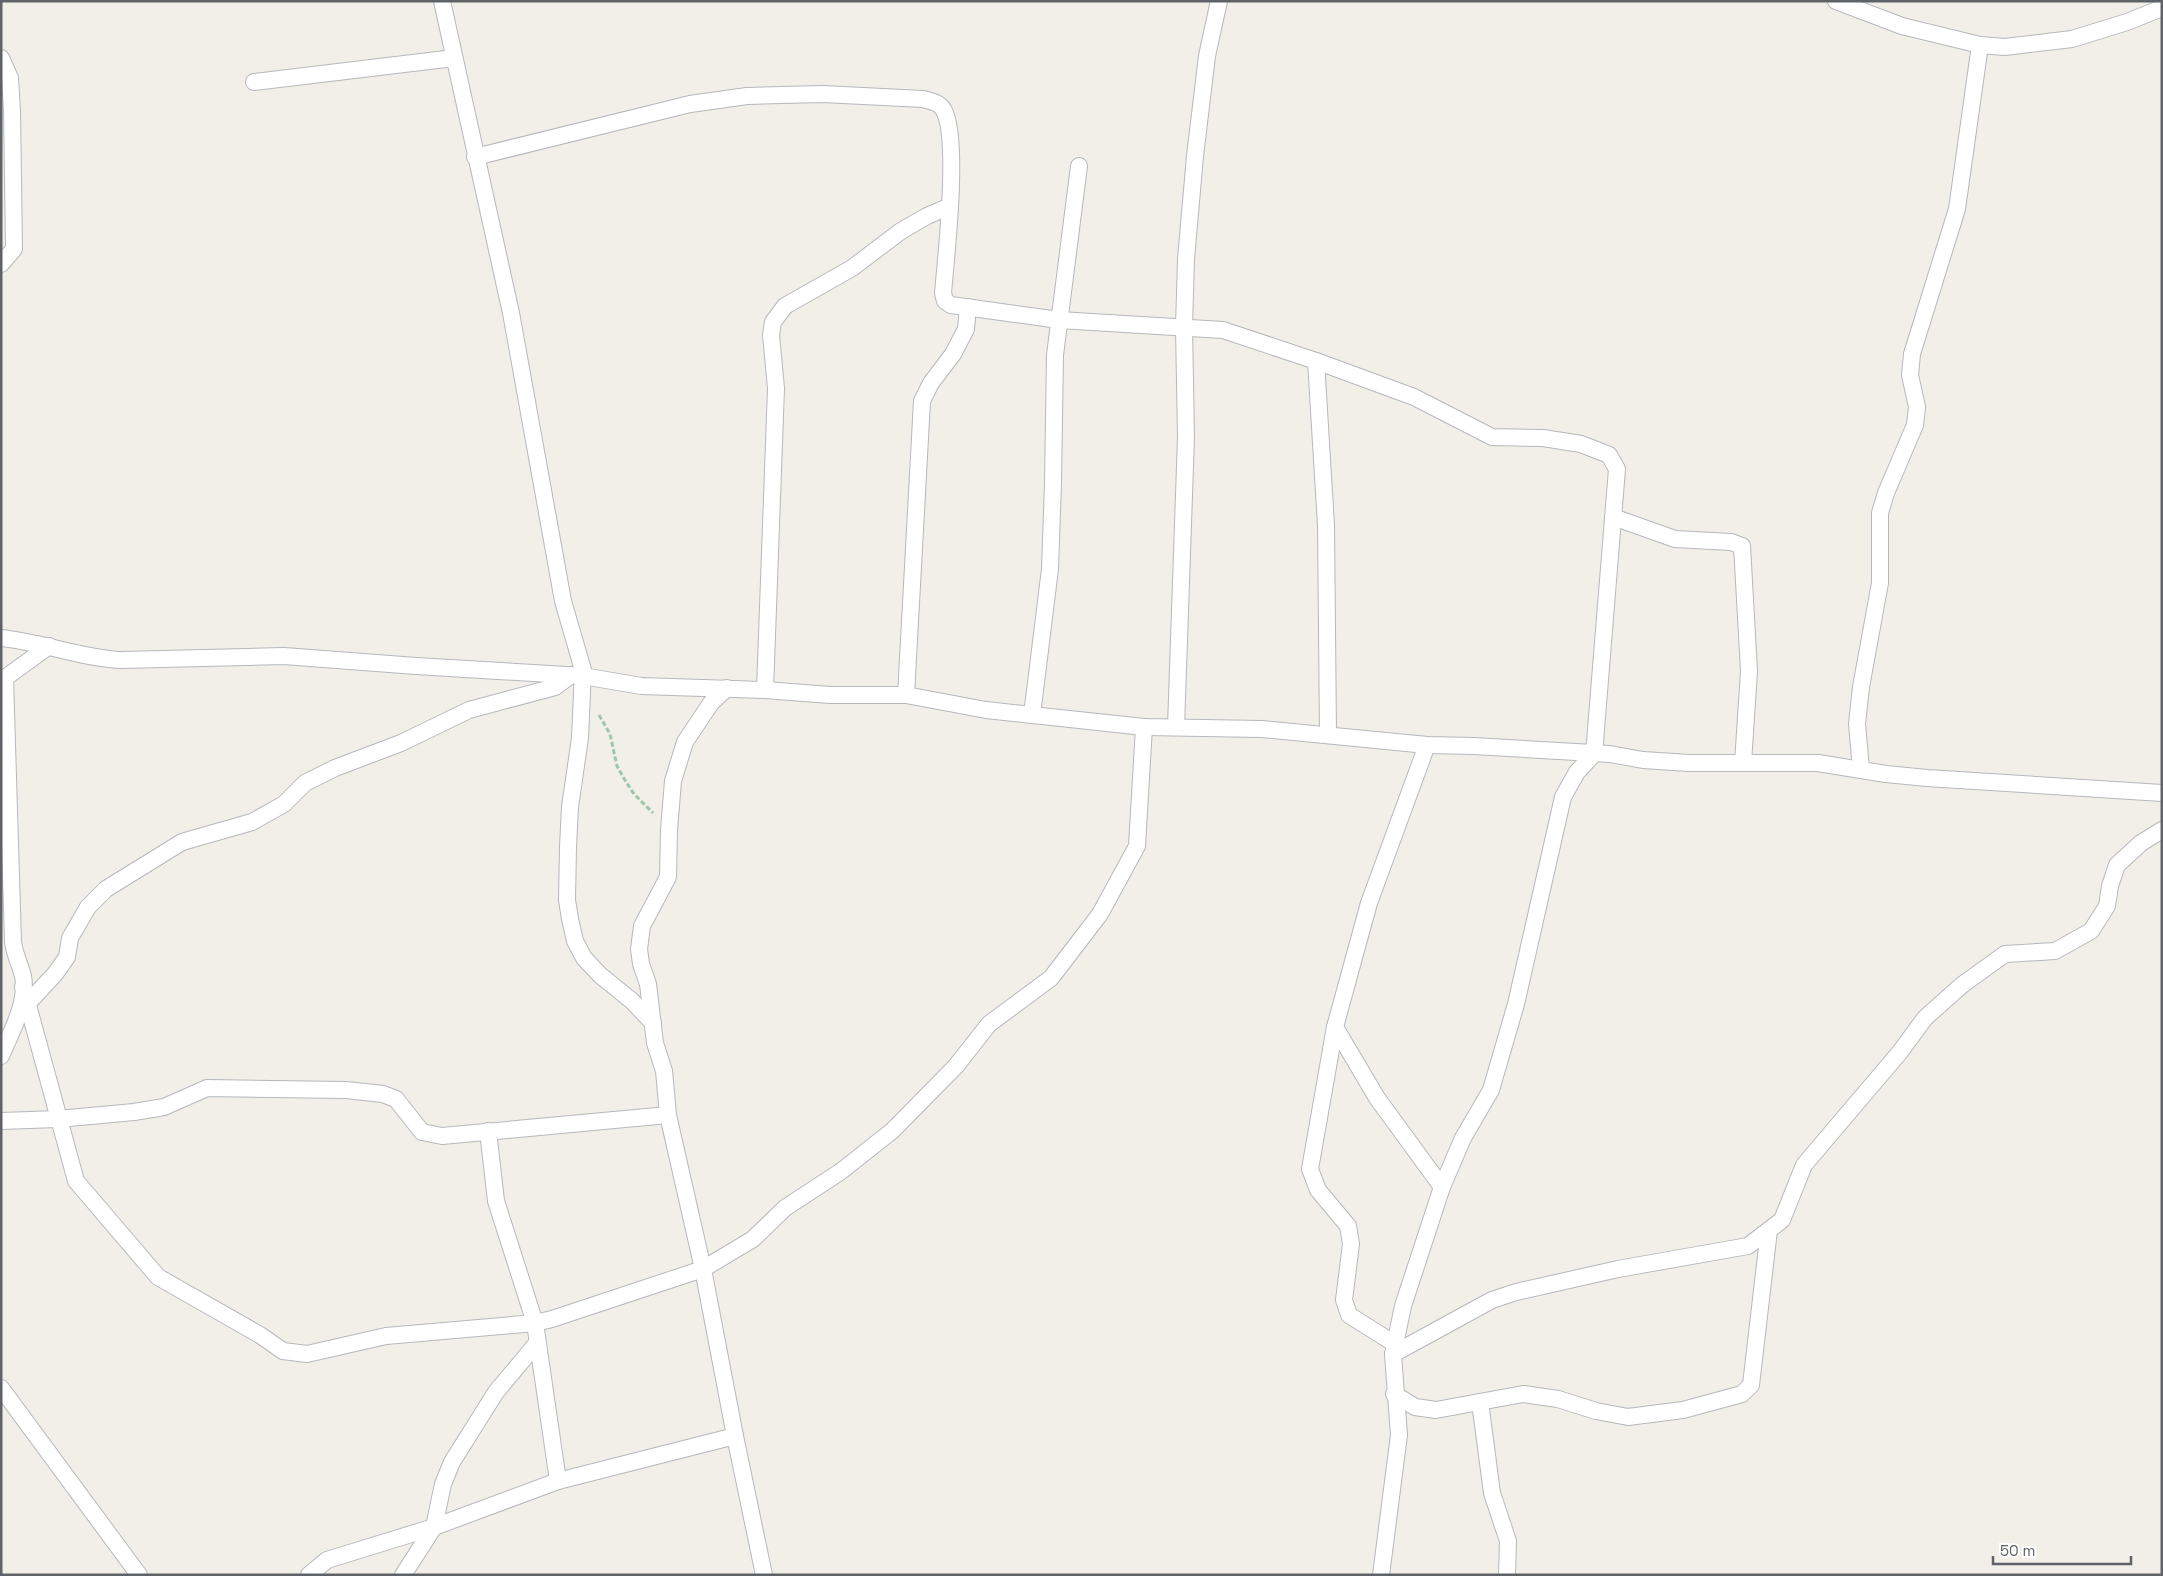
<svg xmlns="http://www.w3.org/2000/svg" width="2163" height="1576" font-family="'Space Grotesk',sans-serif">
<rect width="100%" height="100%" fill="#f1efe8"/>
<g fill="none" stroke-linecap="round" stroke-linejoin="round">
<defs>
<g id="street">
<path d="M 442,1 L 511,313 L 563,601 L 583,670 L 580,738 L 570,807 L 568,847 L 567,900 L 570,919 L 575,941 L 584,958 L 600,975 L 632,1001 L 653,1023"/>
<path d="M 1836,1 L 1902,26 L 1980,45 L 2005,47 L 2072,39 L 2127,22 L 2162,8"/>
<path d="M 1,58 L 10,78 L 12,110 L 14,249 L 1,264"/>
<path d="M 254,82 L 454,58"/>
<path d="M 475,157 L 690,104 L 747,96 L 823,94 L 923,99 C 930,101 939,102 943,109 C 960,135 946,257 943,293 L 945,301 L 951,305 L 1059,320 L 1223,330 L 1316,361 L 1414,397 L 1492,437 L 1543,438 L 1581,444 L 1609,455 L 1617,469 L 1594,754 L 1577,772 L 1563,797 L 1516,1004 L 1491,1090 L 1463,1138 L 1442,1187 L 1403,1306 L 1393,1354 L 1399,1435 L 1381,1575"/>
<path d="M 1316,361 L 1326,525 L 1328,735"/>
<path d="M 1613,517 L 1675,539 L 1731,542 L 1742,546 L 1749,671 L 1743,763"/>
<path d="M 1,638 C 42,642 80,658 121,660 L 284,656 L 416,666 L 583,676 L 641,686 L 765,690 L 830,695 L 906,695 L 986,710 L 1144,727 L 1262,729 L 1427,745 L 1474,746 L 1610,754 L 1643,760 L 1689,763 L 1818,763 L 1886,774 L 1927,778 L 2162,793"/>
<path d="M 727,688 L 711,703 L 685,742 L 673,781 L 669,830 L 668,877 L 642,926 L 639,949 L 641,964 L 648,984 L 655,1043 L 664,1071 L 668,1115 L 703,1269 L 735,1436 L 764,1575"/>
<path d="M 765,690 L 776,388 L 771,335 L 773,322 L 785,306 L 852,268 L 901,231 L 927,216 L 950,206"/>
<path d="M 906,695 L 922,401 L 931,383 L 953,354 L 966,329 L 968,307"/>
<path d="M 1032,715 L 1050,569 L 1053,483 L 1055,355 L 1079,166"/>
<path d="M 1176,727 L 1186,437 L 1184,327 L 1186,259 L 1195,156 L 1207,56 L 1219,1"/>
<path d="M 1861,769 L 1857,724 L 1861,687 L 1880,583 L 1880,513 L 1886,493 L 1915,425 L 1917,407 L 1910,375 L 1912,354 L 1957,209 L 1980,45"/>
<path d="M 23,987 L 76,1181 L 158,1277 L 260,1335 L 283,1351 L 307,1354 L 386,1336 L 535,1323 L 552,1319 L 703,1269 L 753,1239 L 785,1208 L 840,1172 L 892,1131 L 956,1066 L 989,1024 L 1051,978 L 1100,914 L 1137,846 L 1144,727"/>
<path d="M 27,1004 L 55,974 L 67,957 L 70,938 L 88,907 L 106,889 L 182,842 L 252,822 L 284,804 L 305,783 L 335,768 L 401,743 L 469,710 L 555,687 L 571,675"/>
<path d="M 1335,1027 L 1377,1098 L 1442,1187"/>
<path d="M 1,1056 C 11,1032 28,1003 23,976 C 20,964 15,956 13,942 L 5,678 L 49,646"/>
<path d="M 1,1121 L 58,1119 L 134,1112 L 164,1107 L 207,1088 L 346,1090 L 383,1094 L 396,1099 L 422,1132 L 442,1136 L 668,1115"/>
<path d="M 488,1131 L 496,1201 L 535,1323 L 558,1481"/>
<path d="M 1395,1344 L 1349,1315 L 1344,1300 L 1351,1244 L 1348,1226 L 1318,1190 L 1310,1169 L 1335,1027 L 1369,903 L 1427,745"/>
<path d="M 1393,1354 L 1492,1300 L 1516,1292 L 1618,1269 L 1748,1246 L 1782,1220 L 1804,1165 L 1900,1052 L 1925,1018 L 1962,985 L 2005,954 L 2055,951 L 2091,931 L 2107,906 L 2110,886 L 2117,865 L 2141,843 L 2162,830"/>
<path d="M 1,1388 L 139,1575"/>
<path d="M 1394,1394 L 1415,1407 L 1436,1410 L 1523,1394 L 1558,1399 L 1596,1411 L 1628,1417 L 1683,1410 L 1742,1394 L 1751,1385 L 1769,1230"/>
<path d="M 1480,1402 L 1492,1493 L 1508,1541 L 1507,1575"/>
<path d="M 309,1575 L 327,1560 L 434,1527 L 558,1481 L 735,1436"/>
<path d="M 403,1575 L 434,1527 L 443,1484 L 452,1462 L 496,1392 L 537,1343"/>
</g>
</defs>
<use href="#street" stroke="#b5b8bc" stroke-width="18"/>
<path stroke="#9cc7a9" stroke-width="3" stroke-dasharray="5 2.5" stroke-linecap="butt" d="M 599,715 L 610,734 L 617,766 L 623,777 L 634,794 L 653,813"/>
<use href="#street" stroke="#fff" stroke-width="16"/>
</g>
<rect width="2163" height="1576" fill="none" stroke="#5f6368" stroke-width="5"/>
<path d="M1993 1556v8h138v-8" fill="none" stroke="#5f6368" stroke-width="2.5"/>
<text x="2000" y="1556" font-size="15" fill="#5f6368" stroke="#ffffff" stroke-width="4" paint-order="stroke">50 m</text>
</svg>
